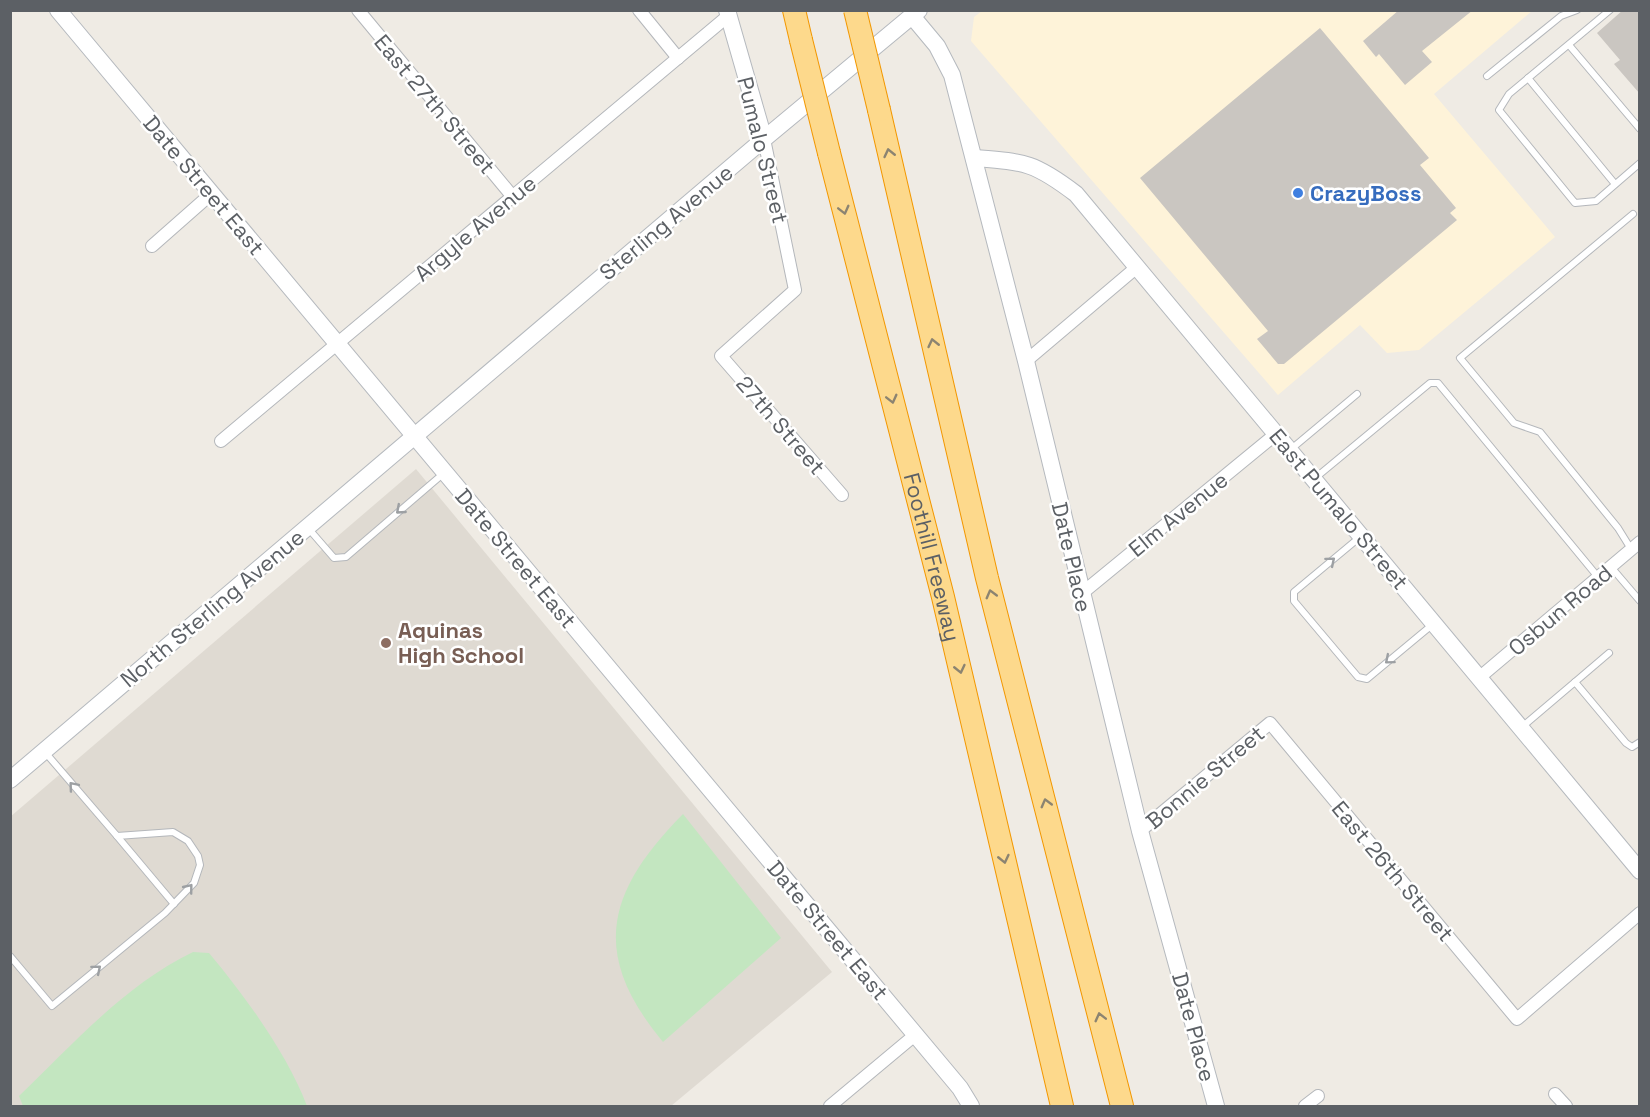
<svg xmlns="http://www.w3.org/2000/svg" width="1650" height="1117" font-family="'Space Grotesk',sans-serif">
<rect width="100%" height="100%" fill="#efebe4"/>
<path fill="#fef3d9" d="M 982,11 L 1532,11 L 1434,94 L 1555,237 L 1419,350 L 1387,353 L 1360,325 L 1278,395 L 971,41 L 974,17 Z"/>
<path fill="#dfdad2" d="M 416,469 L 832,972 L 671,1106 L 11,1106 L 10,817 Z"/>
<g fill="#c3e6c0">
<path d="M 683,814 L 781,938 L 663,1042 C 589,953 607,891 683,814 Z"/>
<path d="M 193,952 L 209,953 C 245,996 288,1055 307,1106 L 23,1106 L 19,1096 C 72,1045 126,984 193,952 Z"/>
</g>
<g fill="#cac6c1">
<path d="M 1399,10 L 1473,10 L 1422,51 L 1432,62 L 1405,85 L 1379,54 L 1376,57 L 1363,41 Z"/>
<path d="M 1623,10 L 1640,10 L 1640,94 L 1614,64 L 1620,60 L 1597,33 Z"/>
<path d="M 1320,28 L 1429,158 L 1420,165 L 1456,208 L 1450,213 L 1457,220 L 1284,364 L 1278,364 L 1257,339 L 1268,331 L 1140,178 Z"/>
</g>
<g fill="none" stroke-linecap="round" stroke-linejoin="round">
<defs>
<g id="lane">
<path d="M 1610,10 L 1509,94 L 1499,110 L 1575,203 L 1596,201 L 1640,163"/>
<path d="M 1569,45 L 1640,129"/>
<path d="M 1487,76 L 1561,16 L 1577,10"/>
<path d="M 1528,78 L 1615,184"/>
<path d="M 1290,450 L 1357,394"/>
<path d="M 1314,479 L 1430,383 L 1438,383 L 1598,577"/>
<path d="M 308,528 L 334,558 L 346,557 L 444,473"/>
<path d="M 1360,537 L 1294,592 L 1294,601 L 1358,677 L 1367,679 L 1432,625"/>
<path d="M 1631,549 L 1618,528 L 1540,432 L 1514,423 L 1460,358 L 1633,214"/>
<path d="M 1611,567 L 1640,601"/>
<path d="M 1575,682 L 1609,653"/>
<path d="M 1522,727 L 1575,682 L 1626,743 L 1632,747 L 1640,742"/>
<path d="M 117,836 L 174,904"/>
<path d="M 10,956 L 52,1006 L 165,913 L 194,883 L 200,865 L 198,856 L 188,841 L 173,832 L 117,836 L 44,751"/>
</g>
<g id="street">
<path d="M 358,10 L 513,197"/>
<path d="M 639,10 L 678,58"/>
<path d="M 764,139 L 795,290 L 721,356 L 842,495"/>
<path d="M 152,246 L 211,194"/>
<path d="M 1026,361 L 1137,267"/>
<path d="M 221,441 L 728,16"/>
<path d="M 1081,594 L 1276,434"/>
<path d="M 1480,677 L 1640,542"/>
<path d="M 1140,831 L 1270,723 L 1517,1019 L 1640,913"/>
<path d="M 1555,1094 L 1566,1106"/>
<path d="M 830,1106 L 915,1035"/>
<path d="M 1305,1106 L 1318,1096"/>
</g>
<g id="secondary">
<path d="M 58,10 L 960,1088 L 971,1106"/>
<path d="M 727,10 L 764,139"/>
<path d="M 912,16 L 937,46 L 952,75 L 1026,361 L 1140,831 L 1216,1106"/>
<path d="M 974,158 C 1025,162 1034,162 1076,194 L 1640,871"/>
<path d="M 10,780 L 764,139 L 919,10"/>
</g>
<g id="highway">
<path d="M 794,10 L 801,40"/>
<path d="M 879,110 L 987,578 L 1122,1106"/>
<path id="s1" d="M 829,153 L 943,597 L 1062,1106"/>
</g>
</defs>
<use href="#lane" stroke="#b4b7bb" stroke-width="8"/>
<use href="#street" stroke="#b4b7bb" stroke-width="14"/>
<use href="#secondary" stroke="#b5b9be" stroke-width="18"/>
<use href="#highway" stroke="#f29700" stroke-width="24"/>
<use href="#lane" stroke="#fff" stroke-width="6"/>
<use href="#street" stroke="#fff" stroke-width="12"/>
<use href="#secondary" stroke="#fff" stroke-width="16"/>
<use href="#highway" stroke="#fdd98c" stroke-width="22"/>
<defs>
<g id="highway-bridge">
<path d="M 855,10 L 879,110"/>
<path d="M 801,40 L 829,153"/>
</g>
</defs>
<use href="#highway-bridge" stroke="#f29700" stroke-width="24" stroke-linecap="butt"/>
<use href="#highway-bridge" stroke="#fdd98c" stroke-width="22"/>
</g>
<defs><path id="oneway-chevron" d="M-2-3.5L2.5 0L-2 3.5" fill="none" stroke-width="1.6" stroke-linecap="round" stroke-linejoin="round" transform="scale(1.5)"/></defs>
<g stroke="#8c8471">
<use href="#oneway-chevron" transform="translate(889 153) rotate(-103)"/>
<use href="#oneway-chevron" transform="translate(844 210) rotate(76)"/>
<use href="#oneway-chevron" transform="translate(933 343) rotate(-103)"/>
<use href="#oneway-chevron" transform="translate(892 399) rotate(76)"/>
<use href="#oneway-chevron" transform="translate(991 594) rotate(-105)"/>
<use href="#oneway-chevron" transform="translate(960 669) rotate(77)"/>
<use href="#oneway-chevron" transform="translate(1046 803) rotate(-105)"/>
<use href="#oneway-chevron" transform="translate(1004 859) rotate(77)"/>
<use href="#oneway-chevron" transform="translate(1100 1017) rotate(-104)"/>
</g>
<g stroke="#9da0a3">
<use href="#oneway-chevron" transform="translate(400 510) rotate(139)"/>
<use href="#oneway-chevron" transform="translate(1331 561) rotate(-40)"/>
<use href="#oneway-chevron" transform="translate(1389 660) rotate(140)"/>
<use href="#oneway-chevron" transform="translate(73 786) rotate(-130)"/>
<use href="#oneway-chevron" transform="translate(189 888) rotate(-51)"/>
<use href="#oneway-chevron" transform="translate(97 969) rotate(-40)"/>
</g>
<circle fill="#3f7fe0" stroke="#fff" stroke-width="2" cx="1298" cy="193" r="6"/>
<circle fill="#8d6e63" stroke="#fff" stroke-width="2" cx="386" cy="643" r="6"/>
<g text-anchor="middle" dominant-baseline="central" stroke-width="5" stroke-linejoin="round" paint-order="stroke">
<g font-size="22" fill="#5c6065" stroke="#fff">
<text transform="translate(435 104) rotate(50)">East 27th Street</text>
<text transform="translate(763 150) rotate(76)">Pumalo Street</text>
<text transform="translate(204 185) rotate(50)">Date Street East</text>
<text transform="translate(666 222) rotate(-40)">Sterling Avenue</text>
<text transform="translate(475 228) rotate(-40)">Argyle Avenue</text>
<text transform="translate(781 425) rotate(49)">27th Street</text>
<text transform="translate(1339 509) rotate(50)">East Pumalo Street</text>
<text transform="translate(1178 514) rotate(-39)">Elm Avenue</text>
<text stroke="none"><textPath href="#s1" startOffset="417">Foothill Freeway</textPath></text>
<text transform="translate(1072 557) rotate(77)">Date Place</text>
<text transform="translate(516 558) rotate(50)">Date Street East</text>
<text transform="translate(212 608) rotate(-40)">North Sterling Avenue</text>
<text transform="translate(1560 610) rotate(-40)">Osbun Road</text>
<text transform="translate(1205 777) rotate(-40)">Bonnie Street</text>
<text transform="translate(1393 871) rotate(50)">East 26th Street</text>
<text transform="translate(828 930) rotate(50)">Date Street East</text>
<text transform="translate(1194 1027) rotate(75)">Date Place</text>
</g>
<g font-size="22" font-weight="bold" fill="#366cbe" stroke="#fff" text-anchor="start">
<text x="1310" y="193">CrazyBoss</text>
</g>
<g font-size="22" font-weight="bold" fill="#785e54" stroke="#fff" text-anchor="start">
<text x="398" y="630">Aquinas<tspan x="398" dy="25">High School</tspan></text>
</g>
</g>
<rect width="1650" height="1117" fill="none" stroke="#5c6065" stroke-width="24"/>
</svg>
